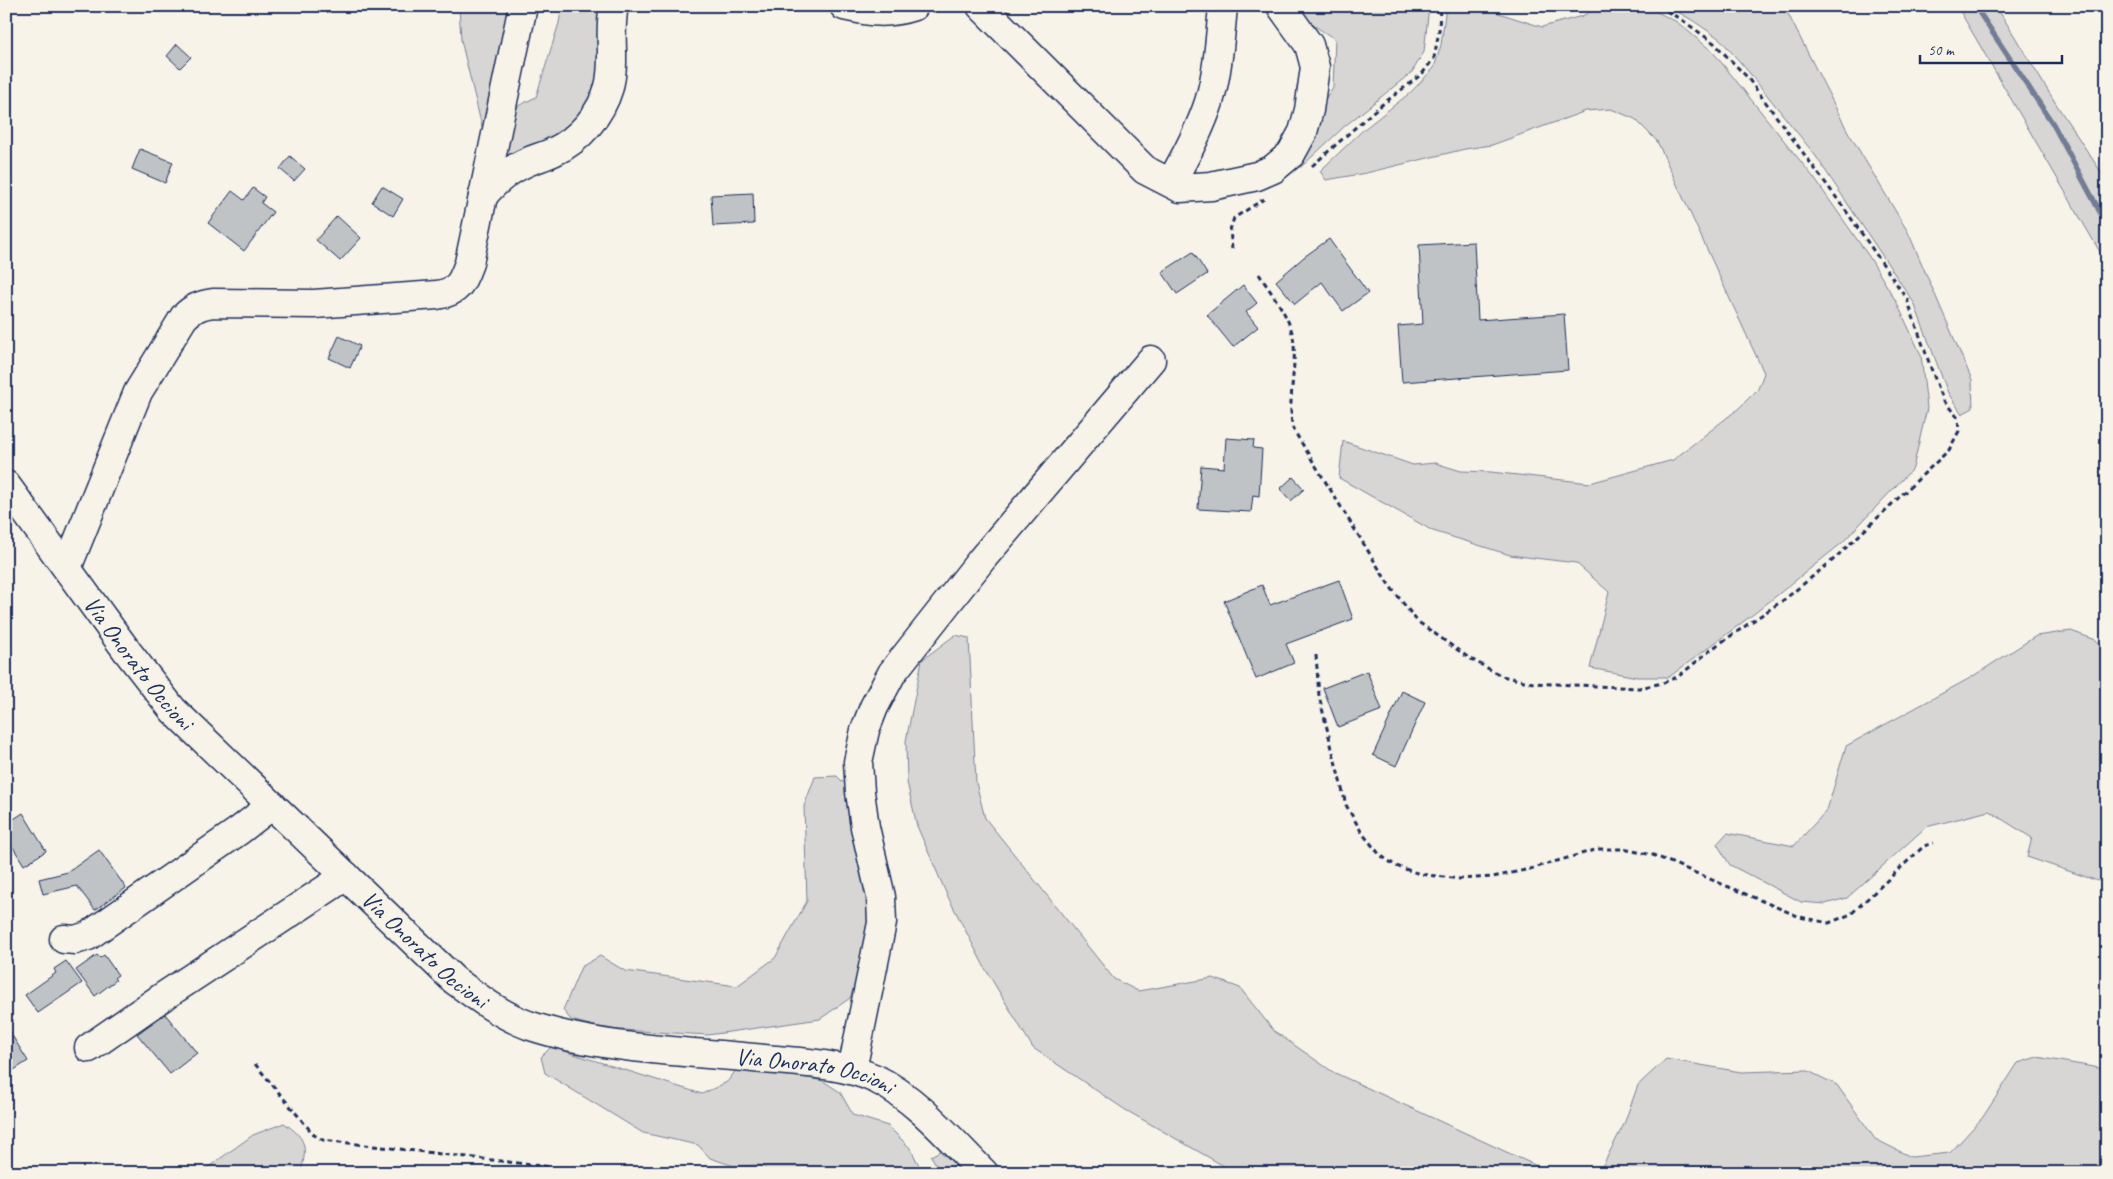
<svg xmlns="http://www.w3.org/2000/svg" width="2113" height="1179" font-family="Caveat,sans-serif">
<rect width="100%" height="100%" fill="#f7f3e8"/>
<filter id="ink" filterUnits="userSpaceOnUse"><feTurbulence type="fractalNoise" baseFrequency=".02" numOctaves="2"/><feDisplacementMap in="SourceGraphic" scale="10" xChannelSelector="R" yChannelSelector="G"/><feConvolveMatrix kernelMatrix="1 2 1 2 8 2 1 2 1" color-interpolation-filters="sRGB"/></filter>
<g filter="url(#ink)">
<g fill="#d7d6d4" stroke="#798299">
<path d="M 459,6 L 520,6 L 493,128 L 482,127 L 461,40 Z"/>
<path d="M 562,6 L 605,6 L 597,88 L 578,121 L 535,146 L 497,158 L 518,106 L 536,97 L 559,23 Z"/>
<path d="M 1283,6 L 1429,6 L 1424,52 L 1412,72 L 1345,126 L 1301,167 L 1289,166 L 1312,119 L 1333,87 L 1335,39 Z"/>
<path d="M 1446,6 L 1477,6 L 1542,27 L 1582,16 L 1602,6 L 1645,6 L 1677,22 L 1713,52 L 1814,178 L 1870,258 L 1897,303 L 1921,355 L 1927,408 L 1913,468 L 1842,543 L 1755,613 L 1669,677 L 1637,677 L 1590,668 L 1609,592 L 1576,563 L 1510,555 L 1433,531 L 1339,478 L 1343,441 L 1413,465 L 1435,463 L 1461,471 L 1491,472 L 1590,483 L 1673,460 L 1738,409 L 1758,389 L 1764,373 L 1657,141 L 1635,119 L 1611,109 L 1586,111 L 1492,145 L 1465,149 L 1366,173 L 1326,180 L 1320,171 L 1363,130 L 1411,92 L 1434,68 L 1441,45 Z"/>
<path d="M 1667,6 L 1783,6 L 1786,10 L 1847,130 L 1908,232 L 1972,380 L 1973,408 L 1962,414 L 1948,393 L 1914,303 L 1815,155 L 1747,70 L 1720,39 L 1692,20 Z"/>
<path d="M 1957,6 L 1996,6 L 2058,107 L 2107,181 L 2107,264 Z"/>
<path d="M 2071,631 L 2096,640 L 2107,650 L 2107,884 L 2027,857 L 2032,838 L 1989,811 L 1926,827 L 1847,898 L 1825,904 L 1801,902 L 1730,865 L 1717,844 L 1727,833 L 1794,846 L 1827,810 L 1846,746 L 1970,678 L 2036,636 Z"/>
<path d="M 955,635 L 969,638 L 976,783 L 985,818 L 1114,979 L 1138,991 L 1213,978 L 1240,988 L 1274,1031 L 1333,1072 L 1552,1173 L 1236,1173 L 1124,1109 L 1033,1048 L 986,970 L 947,895 L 917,826 L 907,782 L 906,741 L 922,660 Z"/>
<path d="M 837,776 L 851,790 L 866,866 L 872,941 L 850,998 L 820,1019 L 708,1035 L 605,1029 L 571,1020 L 563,1010 L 581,967 L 600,956 L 625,971 L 737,986 L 775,958 L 807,901 L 804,806 L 815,777 Z"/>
<path d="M 551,1047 L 702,1094 L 727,1082 L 740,1065 L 823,1081 L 840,1092 L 853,1115 L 888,1126 L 910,1148 L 923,1173 L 770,1173 L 761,1165 L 734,1166 L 710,1158 L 698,1145 L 643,1133 L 545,1073 L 541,1057 Z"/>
<path d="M 2037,1057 L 2099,1068 L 2107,1073 L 2107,1173 L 1591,1173 L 1603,1165 L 1624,1124 L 1638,1085 L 1666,1059 L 1741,1072 L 1806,1070 L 1837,1085 L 1875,1139 L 1911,1157 L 1950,1153 L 1983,1117 L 2018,1063 Z"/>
<path d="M 284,1123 C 307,1139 307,1146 301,1173 L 200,1173 L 253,1135 Z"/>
<path d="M 940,1151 L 965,1173 L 941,1173 L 931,1156 Z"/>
</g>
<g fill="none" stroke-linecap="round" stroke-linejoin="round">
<path stroke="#727c95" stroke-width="5.5" d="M 1975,6 L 2053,124 L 2107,225"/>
</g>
<g fill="#c0c3c5" stroke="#1b2f5e">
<path d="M 177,44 L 191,57 L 180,68 L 167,56 Z"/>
<path d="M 140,149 L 173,162 L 165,183 L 132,169 Z"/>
<path d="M 290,156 L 305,169 L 294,181 L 280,169 Z"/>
<path d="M 382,186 L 403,199 L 393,216 L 372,202 Z"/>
<path d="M 253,188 L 265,197 L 261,203 L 273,212 L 244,251 L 208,223 L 232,191 L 244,200 Z"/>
<path d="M 753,193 L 754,224 L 713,226 L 711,195 Z"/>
<path d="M 337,216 L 361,238 L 340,261 L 316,240 Z"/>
<path d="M 1329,239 L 1368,293 L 1343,311 L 1322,282 L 1295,304 L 1276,281 L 1304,257 Z"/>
<path d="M 1474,242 L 1478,320 L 1564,314 L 1568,370 L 1402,382 L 1398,326 L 1423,324 L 1419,245 Z"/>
<path d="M 1193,252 L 1207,274 L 1177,294 L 1162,272 Z"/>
<path d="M 1243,285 L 1257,303 L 1246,312 L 1258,327 L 1233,347 L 1207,315 Z"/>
<path d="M 339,336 L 360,346 L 350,368 L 329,358 Z"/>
<path d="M 1226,438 L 1254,440 L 1253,448 L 1262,449 L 1259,496 L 1253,495 L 1251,512 L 1198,509 L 1201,466 L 1224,468 Z"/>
<path d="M 1293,477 L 1304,489 L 1291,501 L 1280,489 Z"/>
<path d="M 1339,580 L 1353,619 L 1286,644 L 1294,663 L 1256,679 L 1224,601 L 1262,585 L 1270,605 Z"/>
<path d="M 1367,671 L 1382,710 L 1338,727 L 1323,688 Z"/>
<path d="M 1402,691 L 1425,702 L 1396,766 L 1373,755 Z"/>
<path d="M 23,813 L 46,851 L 24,865 L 6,836 L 6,824 Z"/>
<path d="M 99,850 L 126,888 L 95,910 L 77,886 L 43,894 L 39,879 L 68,872 Z"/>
<path d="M 97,955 L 100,958 L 104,955 L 118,975 L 114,978 L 116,980 L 95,996 L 76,970 Z"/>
<path d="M 66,961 L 82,983 L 38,1013 L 25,995 L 56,973 L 54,969 Z"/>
<path d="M 165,1014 L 197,1053 L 170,1074 L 137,1034 Z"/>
<path d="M 6,1026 L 28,1061 L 6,1075 Z"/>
</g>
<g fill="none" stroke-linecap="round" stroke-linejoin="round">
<defs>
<g id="minor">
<path d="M 844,6 C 871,12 887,15 914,6"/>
<path d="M 981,6 L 1145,170 L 1180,188 L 1211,186 L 1257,176 L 1273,169 L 1291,154 L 1303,132 L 1309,110 L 1315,67 L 1309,45 L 1281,6"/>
<path d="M 1171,182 C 1186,156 1200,130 1209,102 C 1218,72 1220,38 1223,6"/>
<path d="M 483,196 C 493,184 506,172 521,165 C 531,159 543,157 553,152 C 580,140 601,114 609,87 C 616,60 608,33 614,6"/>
<path id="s1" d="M 6,485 L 127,651 L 173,710 L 454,980 C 477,997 501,1015 528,1025 C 601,1050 688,1051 764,1059 C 799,1062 844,1064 876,1079 C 916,1098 952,1141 984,1173"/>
<path d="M 67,568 L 138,392 L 184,317 C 193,308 200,305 213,303 L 314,304 L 437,295 C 459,292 462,282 469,263 L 523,6"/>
<path d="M 64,939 L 75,940 L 88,936 L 240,830 L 272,805"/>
<path d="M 89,1048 L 161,998 L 346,876"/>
<path d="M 852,1070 L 882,923 L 881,897 L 865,827 L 860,792 L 858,762 L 865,730 L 874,707 L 892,673 L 982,559 L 1151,360"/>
</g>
</defs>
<use href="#minor" stroke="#1b2f5e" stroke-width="31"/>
<g stroke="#1b2f5e" stroke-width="3" stroke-dasharray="5 4" stroke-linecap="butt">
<path d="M 1312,166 L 1375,110 L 1422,74 L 1434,58 L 1439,31 L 1440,6"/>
<path d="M 1232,249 L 1230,230 L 1234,218 L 1264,199"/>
<path d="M 1259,274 C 1272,295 1292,318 1294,344 C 1296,373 1287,401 1293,429 L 1389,585 L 1417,621 L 1469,658 L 1502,676 L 1533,683 L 1639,688 L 1663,683 L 1679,676 L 1713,648 L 1785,599 L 1833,560 L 1949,450 L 1959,431 L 1958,418 L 1944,401 L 1933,374 L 1907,299 L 1844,208 L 1747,77 L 1714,43 L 1682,20 L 1658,6"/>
<path d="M 1316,655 L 1319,696 L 1346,805 L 1362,833 L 1380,855 L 1396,866 L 1420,874 L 1460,879 L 1493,877 L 1530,869 L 1598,849 L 1622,849 L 1653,855 L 1800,917 L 1829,923 L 1851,914 L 1924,846 L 1934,843"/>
<path d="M 255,1064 L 314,1135 L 323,1140 L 551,1167"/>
</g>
<use href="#minor" stroke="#f7f3e8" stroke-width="28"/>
</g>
</g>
<g text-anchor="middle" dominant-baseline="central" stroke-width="4" stroke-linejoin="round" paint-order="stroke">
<g font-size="24" fill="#1b2f5e" stroke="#f7f3e8">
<text stroke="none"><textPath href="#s1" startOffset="222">Via Onorato Occioni</textPath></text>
<text stroke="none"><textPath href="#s1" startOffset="628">Via Onorato Occioni</textPath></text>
<text stroke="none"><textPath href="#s1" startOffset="1048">Via Onorato Occioni</textPath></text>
</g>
</g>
<rect width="2113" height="1179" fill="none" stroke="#f7f3e8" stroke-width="25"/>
<rect x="12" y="12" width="2088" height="1154" fill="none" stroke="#1b2f5e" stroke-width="2" filter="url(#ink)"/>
<path d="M1920 55v8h142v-8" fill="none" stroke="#1b2f5e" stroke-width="2.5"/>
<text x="1928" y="55" font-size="15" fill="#1b2f5e" stroke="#f7f3e8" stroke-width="4" paint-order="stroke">50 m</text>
</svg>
